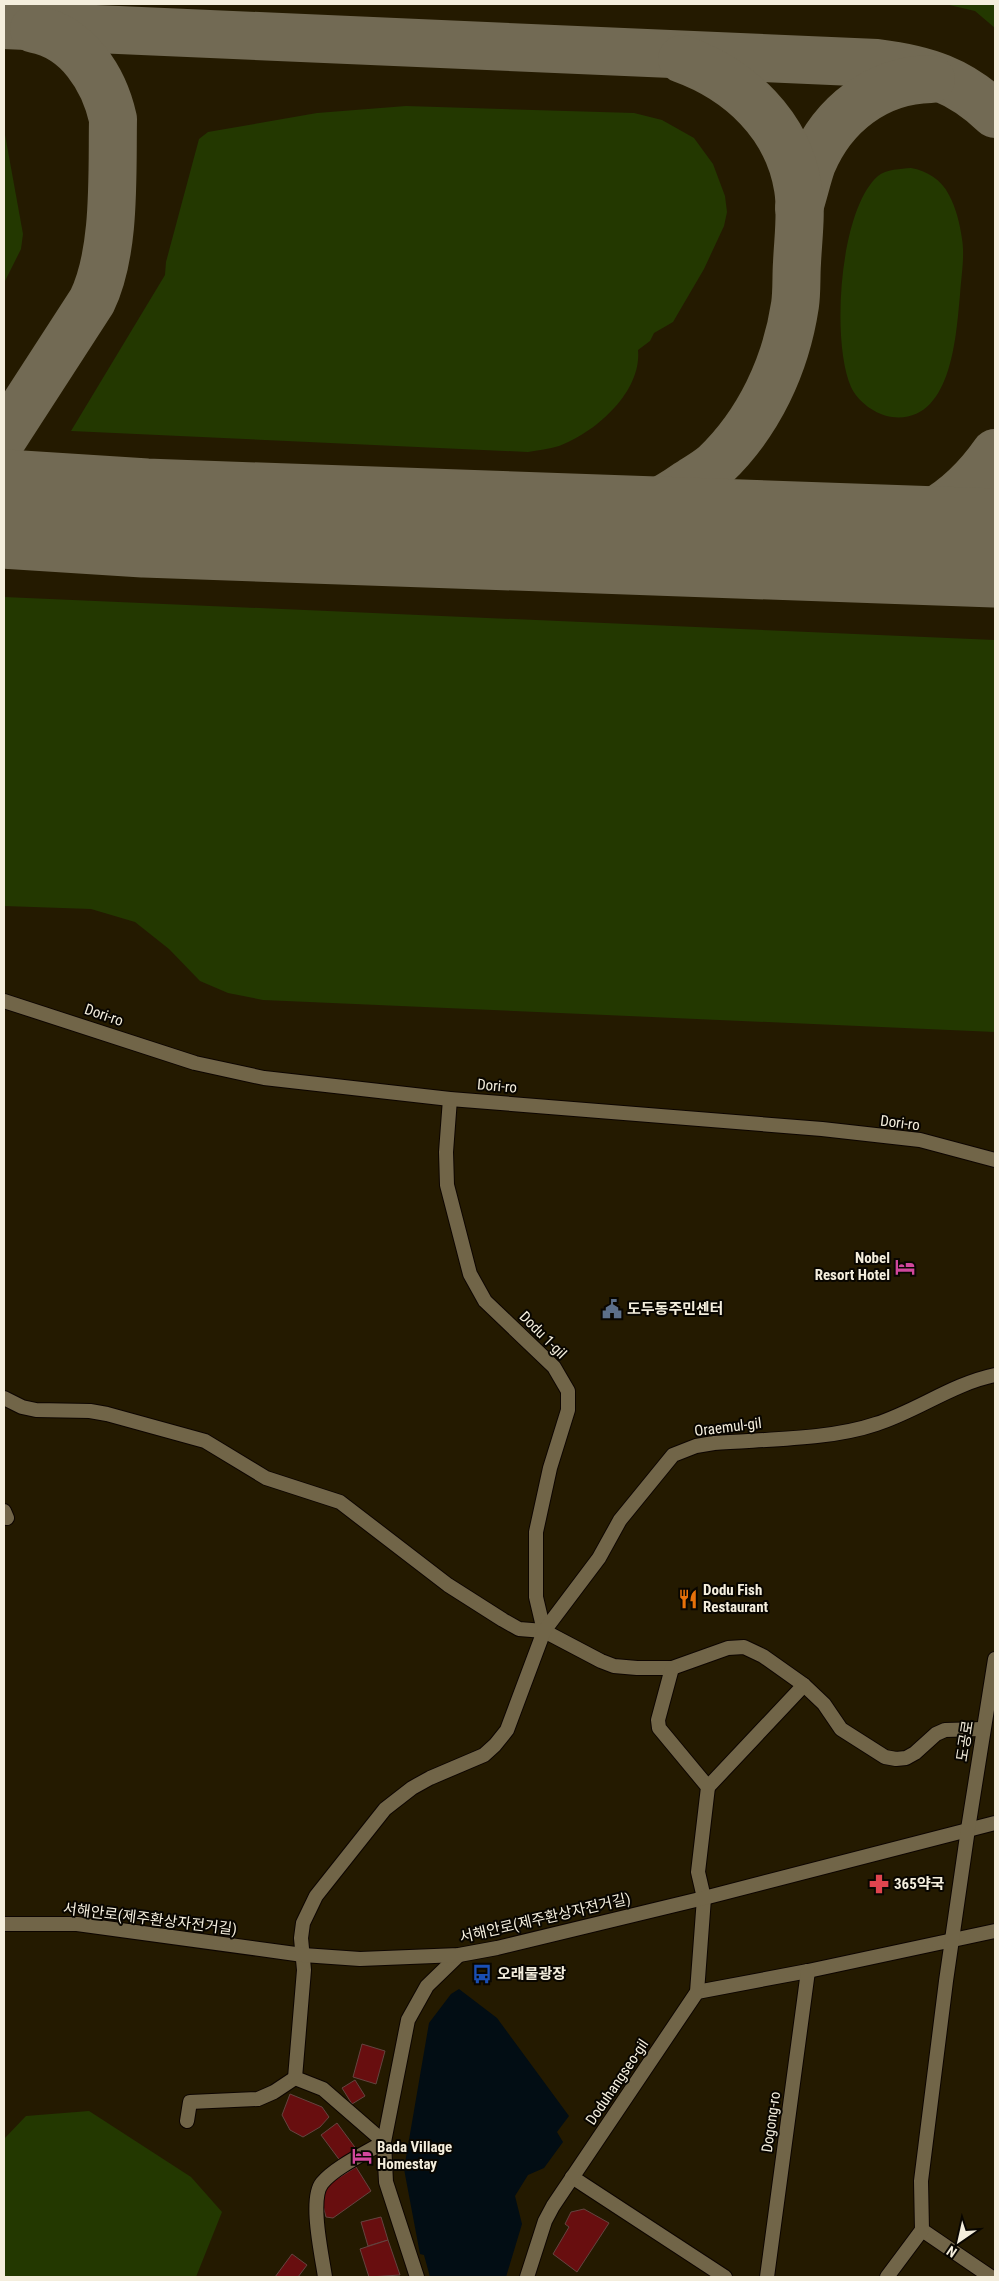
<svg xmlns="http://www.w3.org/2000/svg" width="999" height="2281" font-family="'Roboto Condensed','Noto Sans KR',sans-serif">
<rect width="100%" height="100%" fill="#241a00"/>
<g fill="#233800">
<path d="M 945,4 L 995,4 L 995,28 L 975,11 Z"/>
<path d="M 406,106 L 634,113 L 662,120 L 694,138 L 713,164 L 725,196 L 727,212 L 724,226 L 704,269 L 673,322 L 654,333 L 650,341 L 638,350 C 642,392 595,433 559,446 C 549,449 538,450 528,452 L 71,431 L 165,275 L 166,262 L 199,139 L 208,132 L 317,113 Z"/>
<path d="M 4,129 L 23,234 L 21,249 L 4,283 Z"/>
<path d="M 911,168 C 927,171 941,179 949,195 C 956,208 960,224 962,239 C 965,256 961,278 960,295 C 956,335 952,424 892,417 C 876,415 858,402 851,387 C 831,342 839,210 878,176 C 886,169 901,169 911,168 Z"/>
<path d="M 4,597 L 995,640 L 995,1032 L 263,1000 L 228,993 L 200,981 L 169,949 L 135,922 L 91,909 L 4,906 Z"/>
<path d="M 89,2111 L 191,2177 L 222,2212 L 196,2277 L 4,2277 L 4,2139 L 26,2116 Z"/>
</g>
<path fill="#020d14" d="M 459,1989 L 497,2018 L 569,2116 L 557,2132 L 563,2142 L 544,2168 L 528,2175 L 515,2196 L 522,2224 L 506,2277 L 430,2277 L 424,2255 L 420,2254 L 404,2169 L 429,2023 L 451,1994 Z"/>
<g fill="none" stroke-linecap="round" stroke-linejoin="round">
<g stroke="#726a54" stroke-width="48">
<path d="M 4,25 L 877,63 C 925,69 960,80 995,114"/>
<path d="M 799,208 C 804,193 807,178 812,164 C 833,114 877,80 931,79"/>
<path d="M 4,437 L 92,301 C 116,252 112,174 113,119 C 104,79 78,37 34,29"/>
<path d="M 523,532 C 586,527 634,522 687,484 C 696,478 707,472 715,465 C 759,423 786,365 795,305 C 797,291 796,277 797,263 C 798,239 802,212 798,188 C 788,125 740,80 682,59"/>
<path d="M 848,542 C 914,526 955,510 995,453"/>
</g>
<path stroke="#726a54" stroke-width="119" d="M 4,509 L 145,518 L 995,548"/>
</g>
<g fill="#680e0f" stroke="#644440">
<path d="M 362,2044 L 385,2051 L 376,2084 L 353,2077 Z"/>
<path d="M 355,2080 L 365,2096 L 352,2104 L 342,2088 Z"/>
<path d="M 290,2094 L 322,2107 L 329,2117 L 320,2127 L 303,2137 L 290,2130 L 282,2115 Z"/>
<path d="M 337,2123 L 357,2150 L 341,2162 L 321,2135 Z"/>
<path d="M 356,2167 L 371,2191 L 333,2218 L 326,2217 L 321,2198 L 324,2187 Z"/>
<path d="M 584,2209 L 609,2223 L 577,2272 L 553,2254 L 569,2227 L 565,2224 L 571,2212 Z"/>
<path d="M 381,2217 L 388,2240 L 368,2246 L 361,2222 Z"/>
<path d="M 388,2240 L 400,2275 L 369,2277 L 360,2249 Z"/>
<path d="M 292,2254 L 307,2265 L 298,2277 L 275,2277 Z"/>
</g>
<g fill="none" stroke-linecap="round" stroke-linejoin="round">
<defs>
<g id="minor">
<path d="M 450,1099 L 446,1152 L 447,1185 L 470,1274 L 485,1301 L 554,1367 L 568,1391 L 568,1410 L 550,1468 L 536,1532 L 536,1597 L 544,1631"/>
<path d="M 4,1398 L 22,1407 L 36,1410 L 90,1411 L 107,1414 L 205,1441 L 266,1478 L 340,1502 L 448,1585 L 503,1620 L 519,1629 L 544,1631 L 601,1661 L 614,1666 L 637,1668 L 672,1668 L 728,1648 L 744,1647 L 763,1656 L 804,1685 L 824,1704 L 841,1729 L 885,1757 L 896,1759 L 906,1758 L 915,1753 L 936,1734 L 945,1730 L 983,1729"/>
<path d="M 4,1511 L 7,1518"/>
<path d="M 708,1787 L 804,1685"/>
<path d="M 697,1992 L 808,1971 L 995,1931"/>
<path d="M 187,2121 L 190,2102 L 258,2099 L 274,2092 L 295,2078"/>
<path d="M 572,2177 L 725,2277"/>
<path d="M 922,2230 L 991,2277"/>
<path d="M 325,2277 C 322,2256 309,2199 322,2183 C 335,2167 366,2153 384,2142 L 323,2089 L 295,2078 L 304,1970 L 301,1938 L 303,1923 L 316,1896 L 385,1809 L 412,1788 L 430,1778 L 484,1755 L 495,1745 L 507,1730 L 544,1631 L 599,1558 L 620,1520 L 673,1455 L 696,1446 L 714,1443 C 765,1439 829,1440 876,1424 C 917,1411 952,1384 995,1375"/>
<path d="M 417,2277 L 386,2182 L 384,2142 L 408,2020 L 427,1986 L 459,1955"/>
<path d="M 527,2277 L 545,2221 L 553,2206 L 697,1992 L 704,1898 L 698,1872 L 708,1787 L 659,1728 L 658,1720 L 672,1668"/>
<path d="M 767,2277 L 808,1971"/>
</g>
<g id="tertiary">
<path d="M 4,1001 L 195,1063 L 264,1078 L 450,1099 L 822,1129 L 920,1140 L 995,1160"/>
<path d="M 4,1924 L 77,1924 L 303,1955 L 360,1959 L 459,1955 L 497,1948 L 704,1898 L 995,1823"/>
<path d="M 887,2277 L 922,2230 L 921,2181 L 946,1981 L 968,1829 L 995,1659"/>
</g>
</defs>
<use href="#minor" stroke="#0d0500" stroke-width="16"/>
<use href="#tertiary" stroke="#0d0500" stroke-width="16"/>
<use href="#minor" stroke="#716548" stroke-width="14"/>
<use href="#tertiary" stroke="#716548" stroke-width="14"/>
</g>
<defs>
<symbol id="hotel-bare" viewBox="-9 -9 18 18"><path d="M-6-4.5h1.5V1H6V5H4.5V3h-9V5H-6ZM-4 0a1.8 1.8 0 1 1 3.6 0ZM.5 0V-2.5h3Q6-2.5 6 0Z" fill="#d1479c" stroke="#090600" stroke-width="2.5" paint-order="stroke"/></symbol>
<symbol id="civic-bare" viewBox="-9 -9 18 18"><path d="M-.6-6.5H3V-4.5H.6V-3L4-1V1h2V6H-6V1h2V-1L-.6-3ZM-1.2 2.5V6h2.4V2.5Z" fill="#5c6f8a" stroke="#090600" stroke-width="2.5" paint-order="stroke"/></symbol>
<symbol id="restaurant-bare" viewBox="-9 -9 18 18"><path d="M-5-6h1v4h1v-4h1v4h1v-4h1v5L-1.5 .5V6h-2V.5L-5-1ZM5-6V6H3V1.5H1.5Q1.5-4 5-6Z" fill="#e8710a" stroke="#090600" stroke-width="2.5" paint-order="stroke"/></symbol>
<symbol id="pharmacy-bare" viewBox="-9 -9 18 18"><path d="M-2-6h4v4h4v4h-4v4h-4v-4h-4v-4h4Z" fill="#e0444e" stroke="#090600" stroke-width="2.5" paint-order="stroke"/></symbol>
<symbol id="bus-bare" viewBox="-9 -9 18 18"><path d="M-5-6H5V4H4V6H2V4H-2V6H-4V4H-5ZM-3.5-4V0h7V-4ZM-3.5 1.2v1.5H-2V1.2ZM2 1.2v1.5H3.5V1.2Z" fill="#1a4fb4" stroke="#090600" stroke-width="2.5" paint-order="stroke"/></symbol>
</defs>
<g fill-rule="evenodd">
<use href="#hotel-bare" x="891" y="1253" width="28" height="28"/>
<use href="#civic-bare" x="598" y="1295" width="28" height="28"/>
<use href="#restaurant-bare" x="674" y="1585" width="28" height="28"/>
<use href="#pharmacy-bare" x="865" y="1870" width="28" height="28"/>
<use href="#bus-bare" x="468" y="1960" width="28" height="28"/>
<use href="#hotel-bare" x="348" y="2142" width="28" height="28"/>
</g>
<g text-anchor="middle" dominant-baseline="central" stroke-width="4" stroke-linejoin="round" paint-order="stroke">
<g font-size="15" fill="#f4eedd" stroke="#090600">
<text transform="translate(104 1015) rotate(19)">Dori-ro</text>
<text transform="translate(497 1086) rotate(5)">Dori-ro</text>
<text transform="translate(900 1123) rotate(7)">Dori-ro</text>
<text transform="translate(543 1335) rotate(45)">Dodu 1-gil</text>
<text transform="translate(728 1427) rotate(-7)">Oraemul-gil</text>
<text transform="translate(965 1741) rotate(-81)">도공로</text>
<text transform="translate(545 1918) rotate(-13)">서해안로(제주환상자전거길)</text>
<text transform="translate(150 1919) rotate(7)">서해안로(제주환상자전거길)</text>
<text transform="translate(617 2082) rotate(-56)">Doduhangseo-gil</text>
<text transform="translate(771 2122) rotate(-82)">Dogong-ro</text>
</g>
<g font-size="15" font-weight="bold" fill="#f4eedd" stroke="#090600" text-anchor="start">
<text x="890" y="1258" text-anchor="end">Nobel<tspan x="890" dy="17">Resort Hotel</tspan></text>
<text x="627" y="1309">도두동주민센터</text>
<text x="703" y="1590">Dodu Fish<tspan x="703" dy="17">Restaurant</tspan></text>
<text x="894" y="1884">365약국</text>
<text x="497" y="1974">오래물광장</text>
<text x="377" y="2147">Bada Village<tspan x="377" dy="17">Homestay</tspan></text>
</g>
</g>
<rect width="999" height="2281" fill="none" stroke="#f4eedd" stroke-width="10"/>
<g transform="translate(959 2241) rotate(214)" stroke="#090600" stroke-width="4" paint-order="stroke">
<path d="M0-4L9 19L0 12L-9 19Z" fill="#f4eedd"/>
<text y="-8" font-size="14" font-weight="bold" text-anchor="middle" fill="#f4eedd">N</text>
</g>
</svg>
